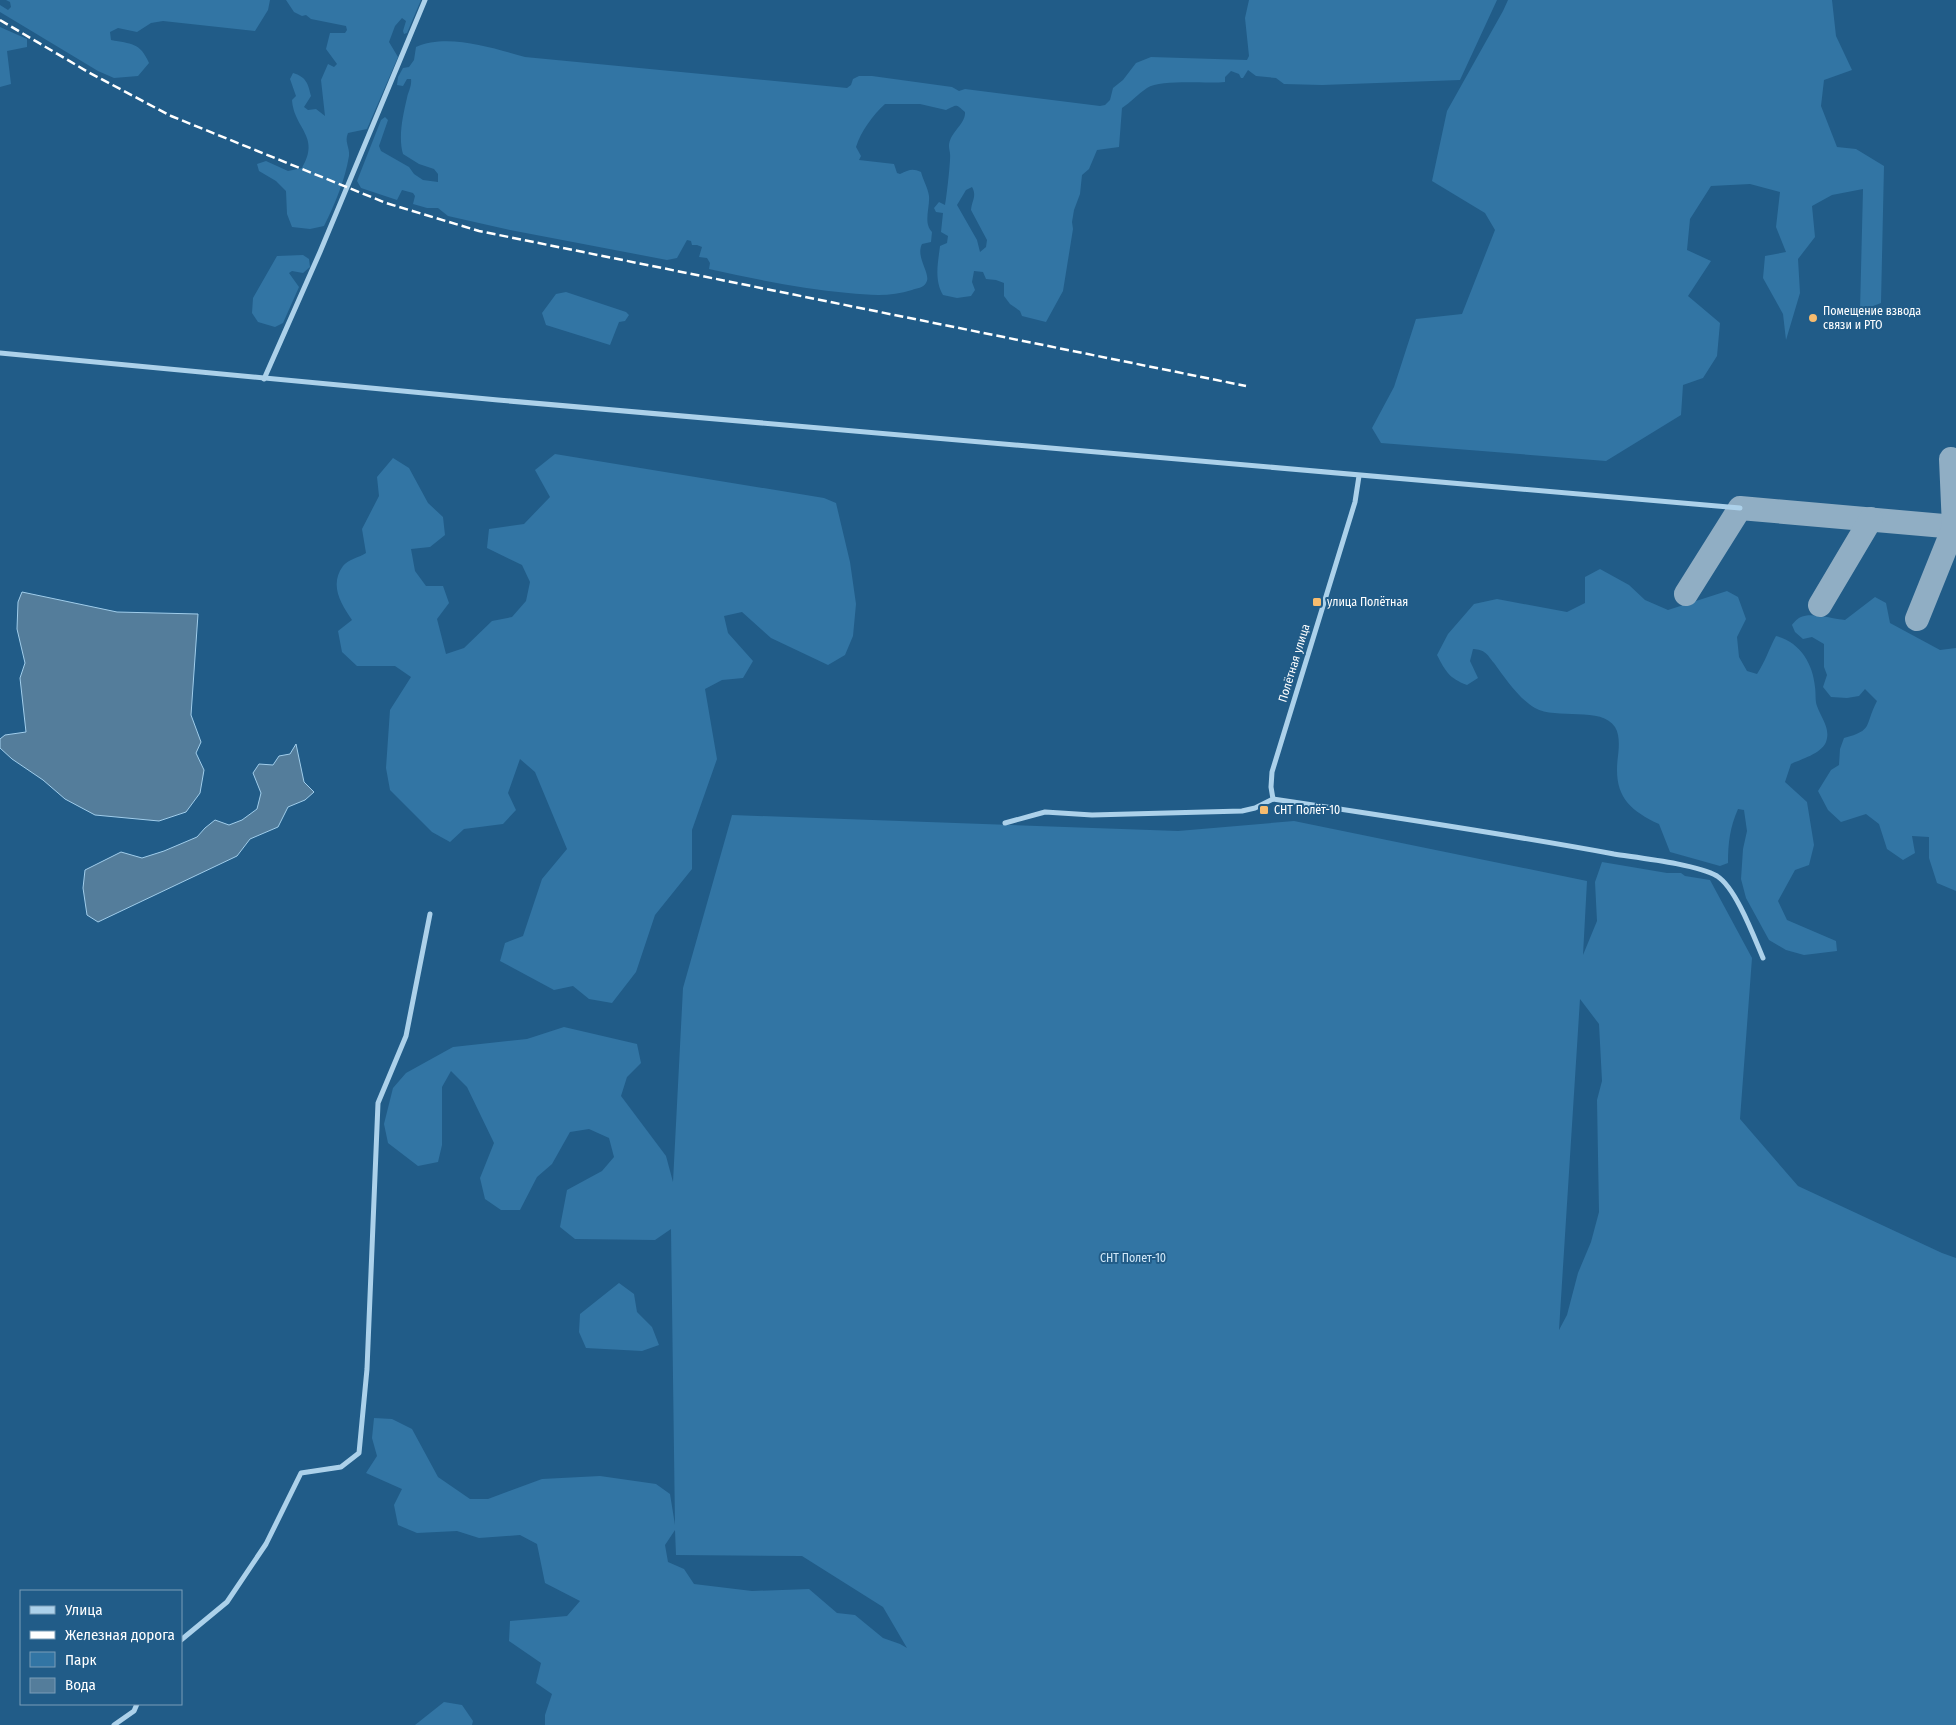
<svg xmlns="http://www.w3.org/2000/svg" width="1956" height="1725" font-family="'Fira Sans Condensed',sans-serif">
<rect width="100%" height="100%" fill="#215c88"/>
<g fill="#3275a4" fill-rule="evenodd">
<path d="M 6,0 L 270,0 L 268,10 L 255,31 L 163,21 L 151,23 L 137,32 L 118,28 L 110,32 L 111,40 C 131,44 140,42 149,63 L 138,76 L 114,78 L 98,71 L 0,12 L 0,5 L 8,10 L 11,7 L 10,2 Z"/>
<path d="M 286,0 L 421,0 L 407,33 L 404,34 L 403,31 L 406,21 L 402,18 L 395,26 L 389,42 L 398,57 L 367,129 L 348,133 C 344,142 350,147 349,156 C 345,180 335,204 324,226 L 310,229 L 292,227 L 287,214 L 286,191 L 276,181 L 259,171 L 257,164 L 266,161 L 288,171 L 302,168 C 321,136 294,129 292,100 L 296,96 L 290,79 L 293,73 C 306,77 308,83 311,96 L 304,107 L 308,110 L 316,109 L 325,116 L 321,80 L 328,64 L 334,67 L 337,64 L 326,49 L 330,33 L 345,33 L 347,30 L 346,26 L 311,19 L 306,15 L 302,16 L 294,12 Z"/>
<path d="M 1249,0 L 1497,0 L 1460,80 L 1322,85 L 1284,84 L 1276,78 L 1256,76 L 1248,70 L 1243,78 L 1241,78 L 1239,74 L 1231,71 L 1225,77 L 1225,82 C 1206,84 1161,79 1147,88 C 1138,94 1131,102 1122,108 L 1119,147 L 1097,150 L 1089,169 L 1082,175 L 1080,194 L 1074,210 L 1072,222 L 1073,229 L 1063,291 L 1046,322 L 1022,316 L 1020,311 L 1010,304 L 1004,296 L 1004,283 L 996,280 L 986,279 L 983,272 L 974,271 L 972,282 L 975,290 L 971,296 L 957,298 L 943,295 C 934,280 938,263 940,246 L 947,243 L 948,236 L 941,232 L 943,213 L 936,212 L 934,208 L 939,202 L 945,205 C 946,202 951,159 950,154 C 950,152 949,149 949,146 C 949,133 966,124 965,112 C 955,103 957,105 946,110 L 920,104 L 885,104 C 873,115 861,131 856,147 L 861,156 L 859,160 L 894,164 L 897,173 L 900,174 C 909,170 912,168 921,172 C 923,180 928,188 929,196 C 930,208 923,223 932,232 L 931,242 L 922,244 C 915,258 932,274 926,283 C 923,288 917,288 912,290 C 891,297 870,295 848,293 C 801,289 755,279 709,269 L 710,263 L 707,258 L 699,257 L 702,247 L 697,245 L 692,245 L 691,241 L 687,240 L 677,258 L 667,260 L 510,230 L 448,216 L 438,208 L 427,208 L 413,204 L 415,196 L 413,193 L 402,190 L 397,200 L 361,188 L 357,181 L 381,120 L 385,117 L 388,120 L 379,146 L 381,151 L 409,167 L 414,174 L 423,180 L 438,182 L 438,174 L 434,169 L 419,164 L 403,154 C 398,137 403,115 407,98 C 408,92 412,86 411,79 L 407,79 L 403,86 L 397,85 L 398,77 L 403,68 L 409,67 L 414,60 L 416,47 C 448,33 492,48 525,57 L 847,88 L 851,85 L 853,79 L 859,76 L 872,76 L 952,87 L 959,91 L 965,89 L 1100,106 L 1105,105 L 1110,100 L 1113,88 L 1123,80 L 1136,63 L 1151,57 L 1247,60 L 1249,56 L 1245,18 ZM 972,187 C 977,196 972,200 971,210 L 987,240 L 986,247 L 980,252 L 977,240 L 957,205 L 966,190 Z"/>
<path d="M 1508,0 L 1832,0 L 1836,36 L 1852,70 L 1824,80 L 1821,106 L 1837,147 L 1856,149 L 1884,166 L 1881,303 L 1860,311 L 1863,189 L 1832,195 L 1812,206 L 1815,237 L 1798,259 L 1800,293 L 1786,340 L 1783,314 L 1763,278 L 1765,256 L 1786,252 L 1776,227 L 1780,192 L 1750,184 L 1711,186 L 1690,219 L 1687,250 L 1711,261 L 1688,296 L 1720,323 L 1717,356 L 1703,378 L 1683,385 L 1681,415 L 1606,461 L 1381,443 L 1372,428 L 1394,387 L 1416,319 L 1462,314 L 1495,230 L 1485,213 L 1432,181 L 1447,111 L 1503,11 Z"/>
<path d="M 0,27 L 27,39 L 27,47 L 7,51 L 11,84 L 0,87 Z"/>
<path d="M 303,255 L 309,259 L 310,267 L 303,273 L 292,271 L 289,273 L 299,287 L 283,323 L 275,327 L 258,322 L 252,313 L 253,298 L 277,256 Z"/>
<path d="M 566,292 L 626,312 L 629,315 L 625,321 L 619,322 L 610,345 L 546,325 L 542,313 L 556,294 Z"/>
<path d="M 555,454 L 824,498 L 836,503 L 850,562 L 856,604 L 853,636 L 845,655 L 828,665 L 771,638 L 742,612 L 724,616 L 728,633 L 753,661 L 743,678 L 722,680 L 705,689 L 717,759 L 692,830 L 692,869 L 655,915 L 636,972 L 612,1003 L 589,999 L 573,986 L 554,990 L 500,961 L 505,943 L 523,936 L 542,879 L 567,849 L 535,772 L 520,759 L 508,793 L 516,810 L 503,824 L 464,829 L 450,842 L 432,832 L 390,790 L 386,768 L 390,710 L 411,677 L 395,666 L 357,666 L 342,652 L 338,631 L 352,620 C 341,604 329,585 343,566 C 347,560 360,557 366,553 L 362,529 L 379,496 L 377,477 L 393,458 L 409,468 L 428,503 L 443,517 L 445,535 L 430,547 L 411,549 L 415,571 L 426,586 L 443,586 L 449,603 L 437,619 L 446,654 L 464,648 L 492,621 L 512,617 L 526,601 L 530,582 L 522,565 L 487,548 L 489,529 L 524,524 L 550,497 L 535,470 Z"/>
<path d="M 1600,569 L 1629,585 L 1645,600 L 1668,610 L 1727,591 L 1738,597 L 1746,619 L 1737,637 L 1739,657 L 1747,671 L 1757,674 C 1765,662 1769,649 1776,636 C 1800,642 1813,664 1815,687 C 1816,694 1815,701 1817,706 C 1821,718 1831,728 1826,742 C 1821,754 1801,759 1791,764 L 1785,782 L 1807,802 L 1814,845 L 1809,865 L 1795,870 L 1778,901 L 1787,920 L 1836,941 L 1837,951 L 1804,955 L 1786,950 L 1769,940 L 1746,898 L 1741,879 L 1743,849 L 1747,831 L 1744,810 L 1738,809 C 1730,827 1728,843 1728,863 L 1720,866 L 1670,852 L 1659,824 C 1627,809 1613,794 1618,756 C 1619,747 1620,735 1615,727 C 1602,706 1556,720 1535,708 C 1519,699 1505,678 1494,663 C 1491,660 1488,654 1484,652 C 1482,650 1476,649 1473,649 L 1470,661 L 1478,678 L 1467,685 C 1449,678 1446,672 1437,655 L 1448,634 L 1474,604 L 1497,599 L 1567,612 L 1585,603 L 1585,577 Z"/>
<path d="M 1875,597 L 1886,603 L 1890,623 L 1940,650 L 1956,648 L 1956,891 L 1937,883 L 1929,858 L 1929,837 L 1912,836 L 1915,853 L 1903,860 L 1887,849 L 1879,824 L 1866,814 L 1841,822 L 1828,810 L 1818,791 L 1831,770 L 1839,765 L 1840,749 L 1844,738 C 1874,730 1864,726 1877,701 L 1865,689 L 1859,696 L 1847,698 L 1831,697 L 1823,687 L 1827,675 L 1824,667 L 1824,644 L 1812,637 L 1803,639 L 1795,632 L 1792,625 C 1794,622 1798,618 1801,617 C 1811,612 1833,619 1845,620 Z"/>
<path d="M 732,815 L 1178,831 L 1294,821 L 1587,881 L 1583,955 L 1597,921 L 1595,882 L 1602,862 L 1667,873 L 1681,873 L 1685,876 L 1710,880 L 1752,958 L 1740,1119 L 1798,1186 L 1942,1253 L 1956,1258 L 1956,1725 L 545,1725 L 545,1715 L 552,1694 L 536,1683 L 541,1663 L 509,1641 L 510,1621 L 567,1616 L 580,1601 L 545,1583 L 537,1544 L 520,1535 L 479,1538 L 457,1531 L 417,1533 L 398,1525 L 394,1505 L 402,1489 L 366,1473 L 377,1456 L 372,1438 L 374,1418 L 392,1419 L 412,1429 L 438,1477 L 470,1499 L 488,1499 L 542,1479 L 600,1476 L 656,1484 L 670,1494 L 675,1525 L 671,1229 L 655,1240 L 575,1239 L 560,1227 L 567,1190 L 602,1171 L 614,1157 L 609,1138 L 589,1129 L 570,1132 L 552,1164 L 537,1177 L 520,1210 L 501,1210 L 485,1199 L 480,1178 L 494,1143 L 467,1087 L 451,1071 L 442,1087 L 442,1145 L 438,1162 L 418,1166 L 388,1143 L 384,1124 L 393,1088 L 406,1073 L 453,1047 L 527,1039 L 564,1027 L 637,1044 L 641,1063 L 627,1077 L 621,1096 L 666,1156 L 673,1182 L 683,988 ZM 1580,999 L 1599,1024 L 1602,1081 L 1597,1100 L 1599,1212 L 1591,1242 L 1578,1273 L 1567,1315 L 1559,1330 ZM 675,1530 L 676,1555 L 802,1556 L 883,1607 L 907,1648 L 900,1644 L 883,1638 L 855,1615 L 837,1613 L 809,1589 L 752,1591 L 694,1584 L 684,1569 L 668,1562 L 665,1545 Z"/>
<path d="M 619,1283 L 634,1294 L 637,1312 L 652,1327 L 659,1345 L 642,1351 L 586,1348 L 579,1332 L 580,1314 Z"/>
<path d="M 444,1702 L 462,1705 L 473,1721 L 472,1725 L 415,1725 Z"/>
</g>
<g fill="#547d9b" stroke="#a0cdeb">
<path d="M 22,592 L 117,612 L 198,614 L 191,715 L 201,742 L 196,753 L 204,770 L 200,793 L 186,812 L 159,821 L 95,815 L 65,799 L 43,780 L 12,759 L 0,748 L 0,739 L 5,735 L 26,732 L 20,678 L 25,663 L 17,629 L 18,602 Z"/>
<path d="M 296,744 L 304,782 L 314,792 L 305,800 L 288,807 L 278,827 L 250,839 L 237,856 L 98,922 L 87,915 L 83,888 L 85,870 L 121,852 L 142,858 L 164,851 L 197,837 L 205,828 L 215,820 L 229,825 L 242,820 L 257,809 L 261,793 L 253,773 L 259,764 L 273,765 L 279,756 L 290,754 Z"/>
</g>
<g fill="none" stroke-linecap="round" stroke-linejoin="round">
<g stroke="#90aec4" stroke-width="24">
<path d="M 1686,594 L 1740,508 L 1956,527"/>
<path d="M 1820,605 L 1871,519"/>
<path d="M 1917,619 L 1954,527 L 1951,459"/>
</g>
<g stroke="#acd1ea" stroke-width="5">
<path d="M 0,353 L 498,400 L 1740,508"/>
<path d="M 264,379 L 320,252 L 425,0"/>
<path d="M 1273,799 L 1271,787 L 1272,772 L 1355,502 L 1359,476"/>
<path d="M 1005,823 L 1045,812 L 1092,815 L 1242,811 L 1255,808 L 1273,799 C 1387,816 1500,833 1614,854 C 1640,858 1696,864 1717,876 C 1736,888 1754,937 1763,958"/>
<path d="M 181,1640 L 227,1602 L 266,1544 L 301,1473 L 341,1467 L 359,1453 L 367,1369 L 378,1103 L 406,1036 L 430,914"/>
<path d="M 114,1725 L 134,1711 L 137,1704"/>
</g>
<path stroke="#fff" stroke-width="2.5" stroke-dasharray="9 4" stroke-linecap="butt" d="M 0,20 L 88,72 L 171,116 L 386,203 L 479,231 L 1246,386"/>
</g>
<g fill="#f7bc6e" stroke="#215c88" stroke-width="2">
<circle cx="1813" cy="318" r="5"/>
<rect x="1312" y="597" width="10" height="10" rx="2.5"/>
<rect x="1259" y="805" width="10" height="10" rx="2.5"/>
</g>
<g text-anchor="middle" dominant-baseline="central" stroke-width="4" stroke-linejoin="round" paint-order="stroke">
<g font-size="12" fill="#fff" stroke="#215c88" text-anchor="start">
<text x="1823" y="311">Помещение взвода<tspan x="1823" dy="14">связи и РТО</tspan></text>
<text x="1327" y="602">улица Полётная</text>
<text x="1274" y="810">СНТ Полёт-10</text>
</g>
<g font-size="12" fill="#fff" stroke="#215c88">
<text transform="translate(1294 663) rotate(-73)">Полётная улица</text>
</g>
<g font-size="12" fill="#d1e8f8" stroke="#215c88">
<text x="1133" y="1258">СНТ Полет-10</text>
</g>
</g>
<rect x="20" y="1590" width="162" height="115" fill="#215c88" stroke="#7a9db8"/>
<rect x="30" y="1606" width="25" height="8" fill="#acd1ea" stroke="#7a9db8"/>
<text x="65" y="1615" font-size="15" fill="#ffffff">Улица</text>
<rect x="30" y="1631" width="25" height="8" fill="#ffffff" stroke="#7a9db8"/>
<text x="65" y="1640" font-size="15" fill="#ffffff">Железная дорога</text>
<rect x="30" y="1652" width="25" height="15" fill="#3275a4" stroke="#7a9db8"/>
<text x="65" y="1665" font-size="15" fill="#ffffff">Парк</text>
<rect x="30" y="1678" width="25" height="15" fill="#547d9b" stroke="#7a9db8"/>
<text x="65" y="1690" font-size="15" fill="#ffffff">Вода</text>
</svg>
